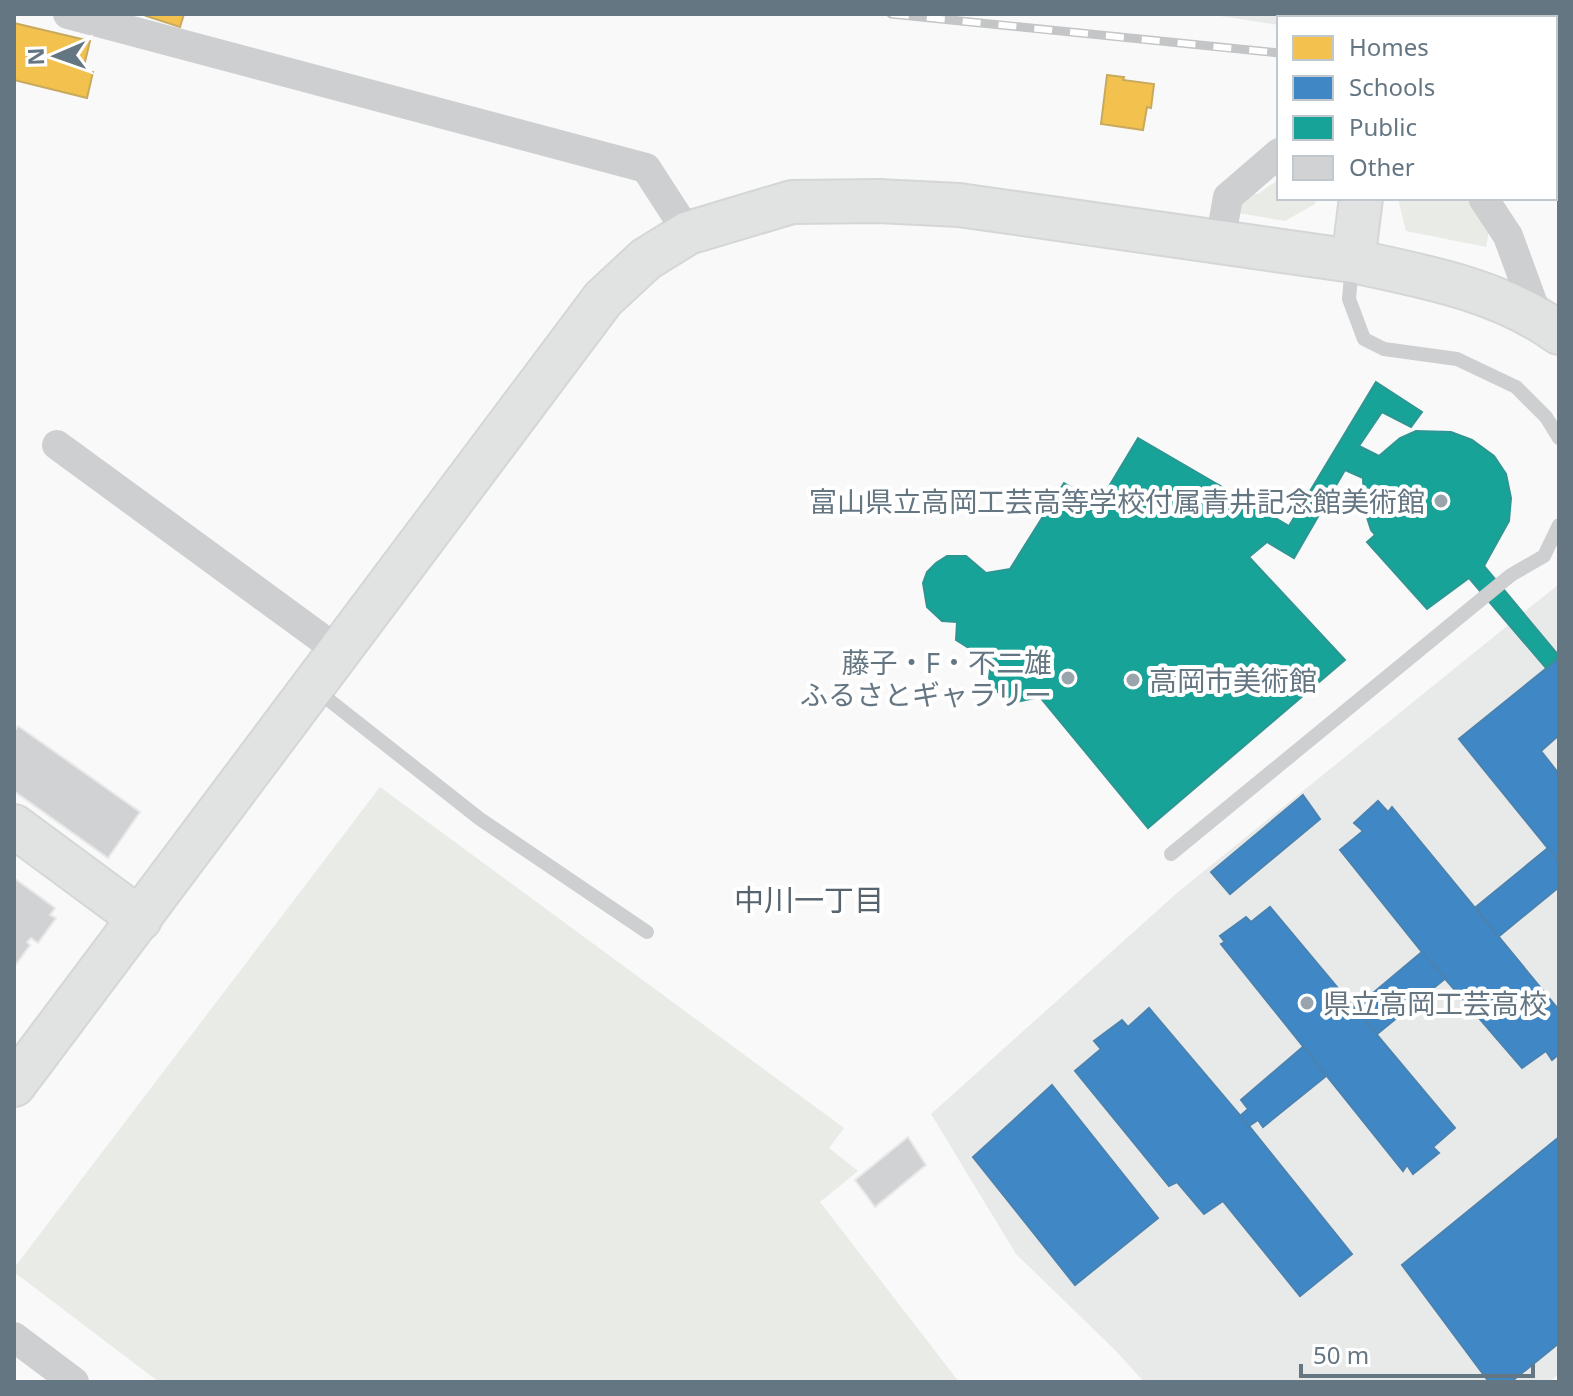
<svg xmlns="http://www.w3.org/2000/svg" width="1573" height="1396" font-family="'Noto Sans','Noto Sans JP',sans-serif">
<rect width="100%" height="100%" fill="#f9f9f9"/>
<g fill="#e8e9e9">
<path d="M 1207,14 L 1356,14 L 1356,18 L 1279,18 L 1279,25 Z"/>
<path d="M 1559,584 L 1559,1373 L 1550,1382 L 1144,1382 L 1116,1351 L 1016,1254 L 931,1114 L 1178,892 Z"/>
</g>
<g fill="#e8ebe6">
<path d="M 1415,14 L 1559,14 L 1559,50 L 1555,50 L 1555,18 L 1414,18 Z"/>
<path d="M 1279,179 L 1279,198 L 1316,198 L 1315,204 L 1285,221 L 1233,212 L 1240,193 L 1258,194 Z"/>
<path d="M 1398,198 L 1465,198 L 1489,231 L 1486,247 L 1406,231 Z"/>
<path d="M 380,787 L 844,1128 L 829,1148 L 858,1171 L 820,1202 L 959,1382 L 159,1382 L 14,1272 L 14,1268 Z"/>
</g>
<g fill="#f2c14e" stroke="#c8aa5e" stroke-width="2">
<path d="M 147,14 L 184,14 L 180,27 L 146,16 Z"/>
<path d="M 14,23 L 90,41 L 83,70 L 93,72 L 87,98 L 14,80 Z"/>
<path d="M 1107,75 L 1124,77 L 1123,80 L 1154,84 L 1151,108 L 1147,107 L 1143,130 L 1101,124 Z"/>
</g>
<g fill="#3f88c5" stroke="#4a83b1" stroke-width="2">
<path d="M 1559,658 L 1559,735 L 1541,751 L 1559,774 L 1559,862 L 1459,739 Z"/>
<path d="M 1303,795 L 1320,819 L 1230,894 L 1211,872 Z"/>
<path d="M 1378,801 L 1388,812 L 1392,807 L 1559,1010 L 1559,1054 L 1552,1060 L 1546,1051 L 1522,1068 L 1422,952 L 1340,850 L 1363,831 L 1354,823 Z"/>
<path d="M 1548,848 L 1559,862 L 1559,887 L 1498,937 L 1476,907 Z"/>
<path d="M 1270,907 L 1455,1128 L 1433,1147 L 1439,1153 L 1413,1174 L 1407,1165 L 1403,1171 L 1221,944 L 1225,942 L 1220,936 L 1246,917 L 1251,922 Z"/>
<path d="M 1422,952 L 1446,978 L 1377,1034 L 1355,1008 Z"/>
<path d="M 1149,1008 L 1249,1126 L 1352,1254 L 1300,1296 L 1223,1201 L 1204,1214 L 1177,1182 L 1169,1186 L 1075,1071 L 1101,1049 L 1094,1041 L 1122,1020 L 1128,1027 Z"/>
<path d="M 1304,1046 L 1326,1076 L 1263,1127 L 1258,1120 L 1249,1126 L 1240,1116 L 1248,1109 L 1241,1100 Z"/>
<path d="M 1052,1085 L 1158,1218 L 1075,1285 L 973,1157 Z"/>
<path d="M 1559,1137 L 1559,1343 L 1511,1382 L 1489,1382 L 1402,1265 Z"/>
</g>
<path fill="#17a398" stroke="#2e9692" stroke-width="2" d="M 1376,382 L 1422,412 L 1411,427 L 1382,412 L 1359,446 L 1379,456 L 1400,438 L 1416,431 L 1451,432 L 1472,440 L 1494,456 L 1506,474 L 1511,498 L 1509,521 L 1484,566 L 1559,656 L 1546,668 L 1469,578 L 1427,609 L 1367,542 L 1375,535 L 1371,530 L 1364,508 L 1363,478 L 1345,470 L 1294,558 L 1267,542 L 1249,557 L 1345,660 L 1148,828 L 1040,697 L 1016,702 L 996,691 L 989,678 L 991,662 L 956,640 L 957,622 L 942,621 L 927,607 L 923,583 L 927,572 L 936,563 L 947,556 L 966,556 L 986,573 L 1010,569 L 1064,483 L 1099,503 L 1138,438 L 1289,526 Z"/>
<g fill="#d0d2d3" stroke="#e8e8e8" stroke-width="2">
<path d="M 18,726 L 140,812 L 108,858 L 14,791 L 14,732 Z"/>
<path d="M 14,878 L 55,908 L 50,915 L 56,918 L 38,943 L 31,938 L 27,942 L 30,945 L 14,967 Z"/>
<path d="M 908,1137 L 926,1165 L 875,1207 L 855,1180 Z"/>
</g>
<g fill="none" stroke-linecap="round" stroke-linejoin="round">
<defs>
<g id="secondary">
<path d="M 1384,18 L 1384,14"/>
<path d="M 1353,261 L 1361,198"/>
<path d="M 14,826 L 140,919"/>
<path d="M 14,1085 L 603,299 L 646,259 L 688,233 L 792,202 L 878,201 L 959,205 L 1353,261 C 1423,276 1500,290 1559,333"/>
</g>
</defs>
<use href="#secondary" stroke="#d5d6d7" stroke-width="46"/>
<g stroke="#cecfd0" stroke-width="14">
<path d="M 1352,265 L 1349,299 L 1364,339 L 1384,349 L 1457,359 L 1516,387 L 1546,417 L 1559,438"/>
<path d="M 315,689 L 480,819 L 647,932"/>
<path d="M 1171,854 L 1511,575 L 1544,556 L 1559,525"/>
</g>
<g stroke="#cecfd0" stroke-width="30">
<path d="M 68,14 L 646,168 L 688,233"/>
<path d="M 1483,198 L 1508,236 L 1538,318"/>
<path d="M 1220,242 L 1228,197 L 1279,153"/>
<path d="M 57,445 L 340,652"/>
<path d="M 14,1337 L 74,1382"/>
</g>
<use href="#secondary" stroke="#e1e2e2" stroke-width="42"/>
<defs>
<g id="rail">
<path d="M 891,14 L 1279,53"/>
<path d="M 1555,82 L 1559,82"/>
</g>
</defs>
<use href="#rail" stroke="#c3c5c6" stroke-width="9"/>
<use href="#rail" stroke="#fff" stroke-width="6" stroke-dasharray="18" stroke-linecap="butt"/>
</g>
<g fill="#99a4ac" stroke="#fff" stroke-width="3">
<circle cx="1441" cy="501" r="8"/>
<circle cx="1068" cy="678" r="8"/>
<circle cx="1133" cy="680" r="8"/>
<circle cx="1307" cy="1003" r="8"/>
</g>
<g text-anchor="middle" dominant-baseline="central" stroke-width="8" stroke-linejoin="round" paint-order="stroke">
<g font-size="28" fill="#657683" stroke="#fff" text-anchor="end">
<text x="1425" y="501">富山県立高岡工芸高等学校付属青井記念館美術館</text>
<text x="1052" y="662">藤子・F・不二雄<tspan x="1052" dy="32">ふるさとギャラリー</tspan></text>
<text x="1149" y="680" text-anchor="start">高岡市美術館</text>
<text x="1323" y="1003" text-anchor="start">県立高岡工芸高校</text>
</g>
<g font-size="30" fill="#57646e" stroke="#fff">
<text x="809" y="899">中川一丁目</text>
</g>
</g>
<rect width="1573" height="1396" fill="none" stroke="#657683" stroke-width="32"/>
<rect x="1277" y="16" width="280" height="184" fill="#ffffff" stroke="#c1c8cd" stroke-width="2"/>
<rect x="1293" y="36" width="40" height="24" fill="#f2c14e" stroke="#c1c8cd" stroke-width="2"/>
<text x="1349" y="56" font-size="24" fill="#657683">Homes</text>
<rect x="1293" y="76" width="40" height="24" fill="#3f88c5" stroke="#c1c8cd" stroke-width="2"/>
<text x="1349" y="96" font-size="24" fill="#657683">Schools</text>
<rect x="1293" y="116" width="40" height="24" fill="#17a398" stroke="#c1c8cd" stroke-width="2"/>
<text x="1349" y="136" font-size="24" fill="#657683">Public</text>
<rect x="1293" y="156" width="40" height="24" fill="#d0d2d3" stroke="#c1c8cd" stroke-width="2"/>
<text x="1349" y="176" font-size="24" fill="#657683">Other</text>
<g transform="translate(56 56) rotate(268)" stroke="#ffffff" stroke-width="6" paint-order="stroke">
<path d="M0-6L14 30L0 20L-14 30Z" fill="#657683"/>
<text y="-12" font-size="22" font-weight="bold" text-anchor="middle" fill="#657683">N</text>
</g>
<path d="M1301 1364v12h232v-12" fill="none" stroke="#657683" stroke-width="4"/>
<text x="1313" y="1364" font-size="24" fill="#657683" stroke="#ffffff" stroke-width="6" paint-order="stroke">50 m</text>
</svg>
